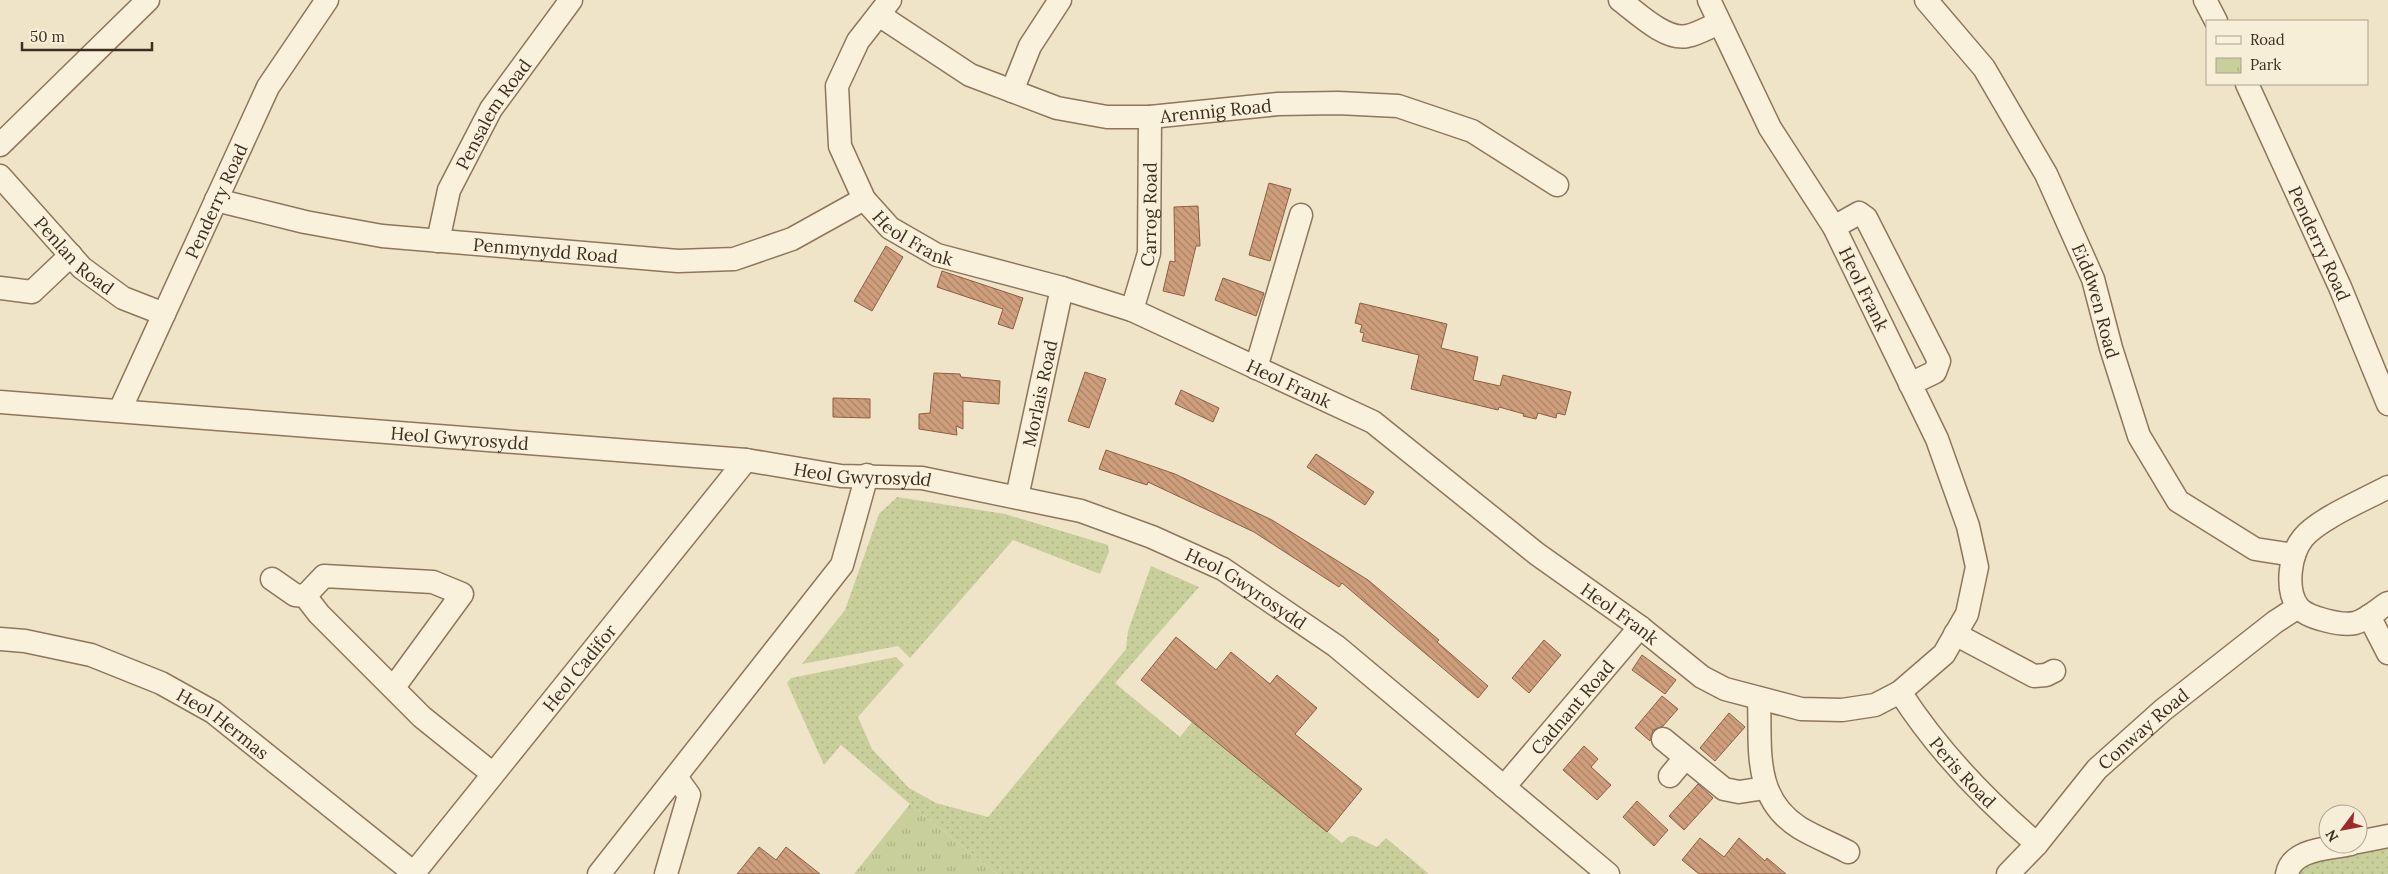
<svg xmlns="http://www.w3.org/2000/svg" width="2388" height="874" font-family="Lora,serif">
<defs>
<pattern id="grass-dots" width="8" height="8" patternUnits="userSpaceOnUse" patternTransform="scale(1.25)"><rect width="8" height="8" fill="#c9cf9b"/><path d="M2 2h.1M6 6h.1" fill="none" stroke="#aeb285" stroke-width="1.8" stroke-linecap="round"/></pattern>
<pattern id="park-tufts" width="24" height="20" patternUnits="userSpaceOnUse" patternTransform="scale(1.25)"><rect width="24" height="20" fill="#c9cf9b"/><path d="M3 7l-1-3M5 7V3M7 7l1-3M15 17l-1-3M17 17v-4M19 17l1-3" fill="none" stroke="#aeb285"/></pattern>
<pattern id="building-back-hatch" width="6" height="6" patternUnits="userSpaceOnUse" patternTransform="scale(1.25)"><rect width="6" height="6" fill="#cf9f7d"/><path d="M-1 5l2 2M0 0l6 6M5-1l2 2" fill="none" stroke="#a98266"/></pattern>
</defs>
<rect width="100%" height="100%" fill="#f0e4c8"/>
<g fill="url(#grass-dots)">
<path d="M 897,497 L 1005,514 L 1108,545 L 1109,552 L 1100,574 L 1013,540 L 910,658 L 898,646 L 802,664 L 845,610 L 879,514 Z"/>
<path d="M 1151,566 L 1199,587 L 1115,683 L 1180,737 L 1192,722 L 1342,843 L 1350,836 L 1354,836 L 1377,847 L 1386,838 L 1429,874 L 997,874 L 910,804 L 841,745 L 824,765 L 787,683 L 791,678 L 896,657 L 904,665 L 858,717 L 872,749 L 909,788 L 936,803 L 988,817 L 1126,649 L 1128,631 Z"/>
<path d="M 2388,847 L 2388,874 L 2298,874 L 2305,865 Z"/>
</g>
<path fill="url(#park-tufts)" d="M 910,804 L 997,874 L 854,874 Z"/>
<g fill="url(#building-back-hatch)" stroke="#8d5f41">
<path d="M 1269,183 L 1291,189 L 1270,261 L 1249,255 Z"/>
<path d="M 1198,206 L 1200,246 L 1196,246 L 1184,296 L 1163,291 L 1170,261 L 1175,262 L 1174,207 Z"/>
<path d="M 886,246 L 903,257 L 872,311 L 854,301 Z"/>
<path d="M 942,271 L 1023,298 L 1013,329 L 998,324 L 1003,309 L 937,287 Z"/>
<path d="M 1223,278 L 1264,293 L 1256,316 L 1215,300 Z"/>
<path d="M 1360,303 L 1447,324 L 1441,348 L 1478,357 L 1473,380 L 1500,386 L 1503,375 L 1571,392 L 1565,415 L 1557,413 L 1556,418 L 1538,413 L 1536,419 L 1523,416 L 1524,414 L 1499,407 L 1498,410 L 1411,389 L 1419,355 L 1362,341 L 1364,333 L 1360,332 L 1362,325 L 1355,323 Z"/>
<path d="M 1085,372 L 1106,379 L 1089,428 L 1068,421 Z"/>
<path d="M 934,373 L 960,374 L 961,377 L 1000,381 L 999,404 L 963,401 L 963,429 L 956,426 L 957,435 L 919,429 L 919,414 L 930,413 Z"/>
<path d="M 1181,390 L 1219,408 L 1213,422 L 1175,404 Z"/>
<path d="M 833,398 L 870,399 L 870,418 L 833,417 Z"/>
<path d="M 1106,450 L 1175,474 L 1272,520 L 1368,580 L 1439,640 L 1437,642 L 1488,686 L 1478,698 L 1342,583 L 1339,587 L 1254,532 L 1148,482 L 1147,485 L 1099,469 Z"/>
<path d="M 1316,454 L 1374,492 L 1365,505 L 1307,467 Z"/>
<path d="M 1176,637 L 1216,670 L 1231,652 L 1270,684 L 1277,675 L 1317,708 L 1295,734 L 1362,789 L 1327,832 L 1141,680 Z"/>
<path d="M 1544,640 L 1561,655 L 1529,693 L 1512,678 Z"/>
<path d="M 1642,655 L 1676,680 L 1665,694 L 1632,670 Z"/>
<path d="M 1662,696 L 1678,709 L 1663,726 L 1653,730 L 1650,741 L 1635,728 Z"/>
<path d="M 1729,713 L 1745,727 L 1715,761 L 1700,748 Z"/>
<path d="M 1584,746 L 1598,759 L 1591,767 L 1611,785 L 1597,800 L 1563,770 Z"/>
<path d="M 1698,784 L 1713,798 L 1684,830 L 1669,816 Z"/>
<path d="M 1637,801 L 1668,830 L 1654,846 L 1623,817 Z"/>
<path d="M 1700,838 L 1724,857 L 1739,838 L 1765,861 L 1767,858 L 1786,874 L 1699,874 L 1682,860 Z"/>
<path d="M 759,847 L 776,860 L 786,847 L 820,874 L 737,874 Z"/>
</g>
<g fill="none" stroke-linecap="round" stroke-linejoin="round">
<defs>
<g id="minor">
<path id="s1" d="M 890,0 L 858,41 L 837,86 L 840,146 L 864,199 L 890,228 L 937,255 L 1062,288 L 1132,310 L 1373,422 L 1537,554 L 1640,627 L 1702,677 L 1725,689 L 1801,709 L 1842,710 L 1875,705 L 1900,692 L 1944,654 L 1967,614 L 1977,567 L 1968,526 L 1937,439 L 1834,227 L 1770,128 L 1709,0"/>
<path d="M 1620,0 C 1636,12 1666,41 1687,36 C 1698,34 1709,27 1719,23"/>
<path id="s2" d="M 1926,0 L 1984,68 L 2046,174 L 2093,279 L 2111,348 L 2139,436 L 2178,501 L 2255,549 L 2294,555"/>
<path d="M 2205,0 L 2216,21"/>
<path id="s3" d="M 879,15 L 970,75 L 1057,108 L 1107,117 L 1150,117 L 1278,104 L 1338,103 L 1398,106 L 1472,131 L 1557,185"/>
<path id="s4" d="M 2247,84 L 2340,287 L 2388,404"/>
<path d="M 1012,91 L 1030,46 L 1060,0"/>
<path d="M 0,145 L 148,0"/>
<path id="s5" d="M 0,176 L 82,268 L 123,298 L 164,314"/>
<path id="s6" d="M 216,200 L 305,222 L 382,236 L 678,261 L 734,259 L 792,239 L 864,199"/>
<path d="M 1834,227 L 1859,213 L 1866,218 L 1939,361 L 1935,372 L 1910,384"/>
<path id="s7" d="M 438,241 L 449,190 L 491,109 L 571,0"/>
<path d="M 0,288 L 32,292 L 71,255"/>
<path id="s8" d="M 1132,310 L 1149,253 L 1150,117"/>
<path d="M 1256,368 L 1301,215"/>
<path id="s9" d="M 0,402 L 746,460 L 841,476 L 922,478 L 1081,511 L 1152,537 L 1223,569 L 1336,646 L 1608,874"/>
<path id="s10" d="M 120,410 L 268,87 L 327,0"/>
<path d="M 2388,487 C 2366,499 2318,519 2303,538 C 2290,554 2285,589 2298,607 C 2307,618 2342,626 2355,623 C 2367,620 2378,609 2388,603"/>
<path id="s11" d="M 1017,497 L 1062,288"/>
<path d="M 272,579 L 295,595 L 305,596 L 319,614 L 422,717 L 493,774"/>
<path d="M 305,596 L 324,576 L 433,582 L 462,594 L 394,687"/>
<path d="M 2369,616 L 2388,653"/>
<path d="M 1955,634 L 2034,676 L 2046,675 L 2054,671"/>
<path id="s12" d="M 0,639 L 25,641 L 91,655 L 161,683 L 213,712 L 414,873"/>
<path id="s13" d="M 1900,692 C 1938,751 1984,799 2037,844"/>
<path d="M 1759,699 C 1761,748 1752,798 1800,828 C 1815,837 1833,844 1848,852"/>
<path d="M 1663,739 L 1724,789 L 1739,792 L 1765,788"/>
<path d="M 1670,776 L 1685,758"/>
<path id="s14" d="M 1504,787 L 1640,627"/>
<path d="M 2358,842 L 2388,836"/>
<path id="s15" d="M 413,874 L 746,460"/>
<path d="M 599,874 L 842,565 L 867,475"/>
<path d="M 666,874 L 689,795 L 676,777"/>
<path id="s16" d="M 2008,874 L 2037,844 L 2097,769 L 2163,710 L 2275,622 L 2298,607"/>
<path d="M 2287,874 C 2292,848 2330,849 2351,844"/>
</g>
</defs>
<use href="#minor" stroke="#8d765c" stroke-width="25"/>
<use href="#minor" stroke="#faf1dc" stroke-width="22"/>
</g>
<g text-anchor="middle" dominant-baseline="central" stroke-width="4.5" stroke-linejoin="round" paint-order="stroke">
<g font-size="18" fill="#3d2e20" stroke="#f7eed8">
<text stroke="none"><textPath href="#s3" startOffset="362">Arennig Road</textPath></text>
<text stroke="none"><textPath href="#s7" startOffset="140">Pensalem Road</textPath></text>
<text stroke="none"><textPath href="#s10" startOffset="230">Penderry Road</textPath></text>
<text stroke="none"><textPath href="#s8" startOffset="98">Carrog Road</textPath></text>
<text stroke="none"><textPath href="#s1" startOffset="284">Heol Frank</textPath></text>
<text stroke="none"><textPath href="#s4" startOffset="175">Penderry Road</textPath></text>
<text stroke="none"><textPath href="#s6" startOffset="334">Penmynydd Road</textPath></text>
<text stroke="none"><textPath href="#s5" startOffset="109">Penlan Road</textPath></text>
<text transform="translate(1864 289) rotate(64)">Heol Frank</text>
<text stroke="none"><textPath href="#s2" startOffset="349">Eiddwen Road</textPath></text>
<text stroke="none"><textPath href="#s1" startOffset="689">Heol Frank</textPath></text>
<text stroke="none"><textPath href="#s11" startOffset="106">Morlais Road</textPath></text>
<text stroke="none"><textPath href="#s9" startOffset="461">Heol Gwyrosydd</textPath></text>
<text stroke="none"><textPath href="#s9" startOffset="866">Heol Gwyrosydd</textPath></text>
<text stroke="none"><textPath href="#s9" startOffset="1271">Heol Gwyrosydd</textPath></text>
<text stroke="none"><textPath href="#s1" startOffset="1094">Heol Frank</textPath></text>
<text stroke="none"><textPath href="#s15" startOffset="265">Heol Cadifor</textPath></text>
<text stroke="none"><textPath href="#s14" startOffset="105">Cadnant Road</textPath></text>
<text stroke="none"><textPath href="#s12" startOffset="242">Heol Hermas</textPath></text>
<text stroke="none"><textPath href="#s16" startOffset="199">Conway Road</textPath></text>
<text stroke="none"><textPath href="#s13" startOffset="102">Peris Road</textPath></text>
</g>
</g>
<rect x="2206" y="20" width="162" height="65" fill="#f7eed8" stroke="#ada18e"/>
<rect x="2216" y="36" width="25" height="8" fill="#faf1dc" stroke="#ada18e"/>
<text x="2250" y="45" font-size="15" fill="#3d2e20">Road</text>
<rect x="2216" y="58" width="25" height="15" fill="url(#park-tufts)" stroke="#ada18e"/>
<text x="2250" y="70" font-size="15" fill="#3d2e20">Park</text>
<g transform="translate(2343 829) rotate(238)"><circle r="24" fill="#f7eed8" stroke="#ada18e"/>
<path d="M0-4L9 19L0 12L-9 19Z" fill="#9e2a2b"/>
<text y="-8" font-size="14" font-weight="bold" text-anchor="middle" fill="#3d2e20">N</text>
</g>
<path d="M22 42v8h130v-8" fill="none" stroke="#3d2e20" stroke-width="2.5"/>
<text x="30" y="42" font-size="15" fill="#3d2e20" stroke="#f7eed8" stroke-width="4" paint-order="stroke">50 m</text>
</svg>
